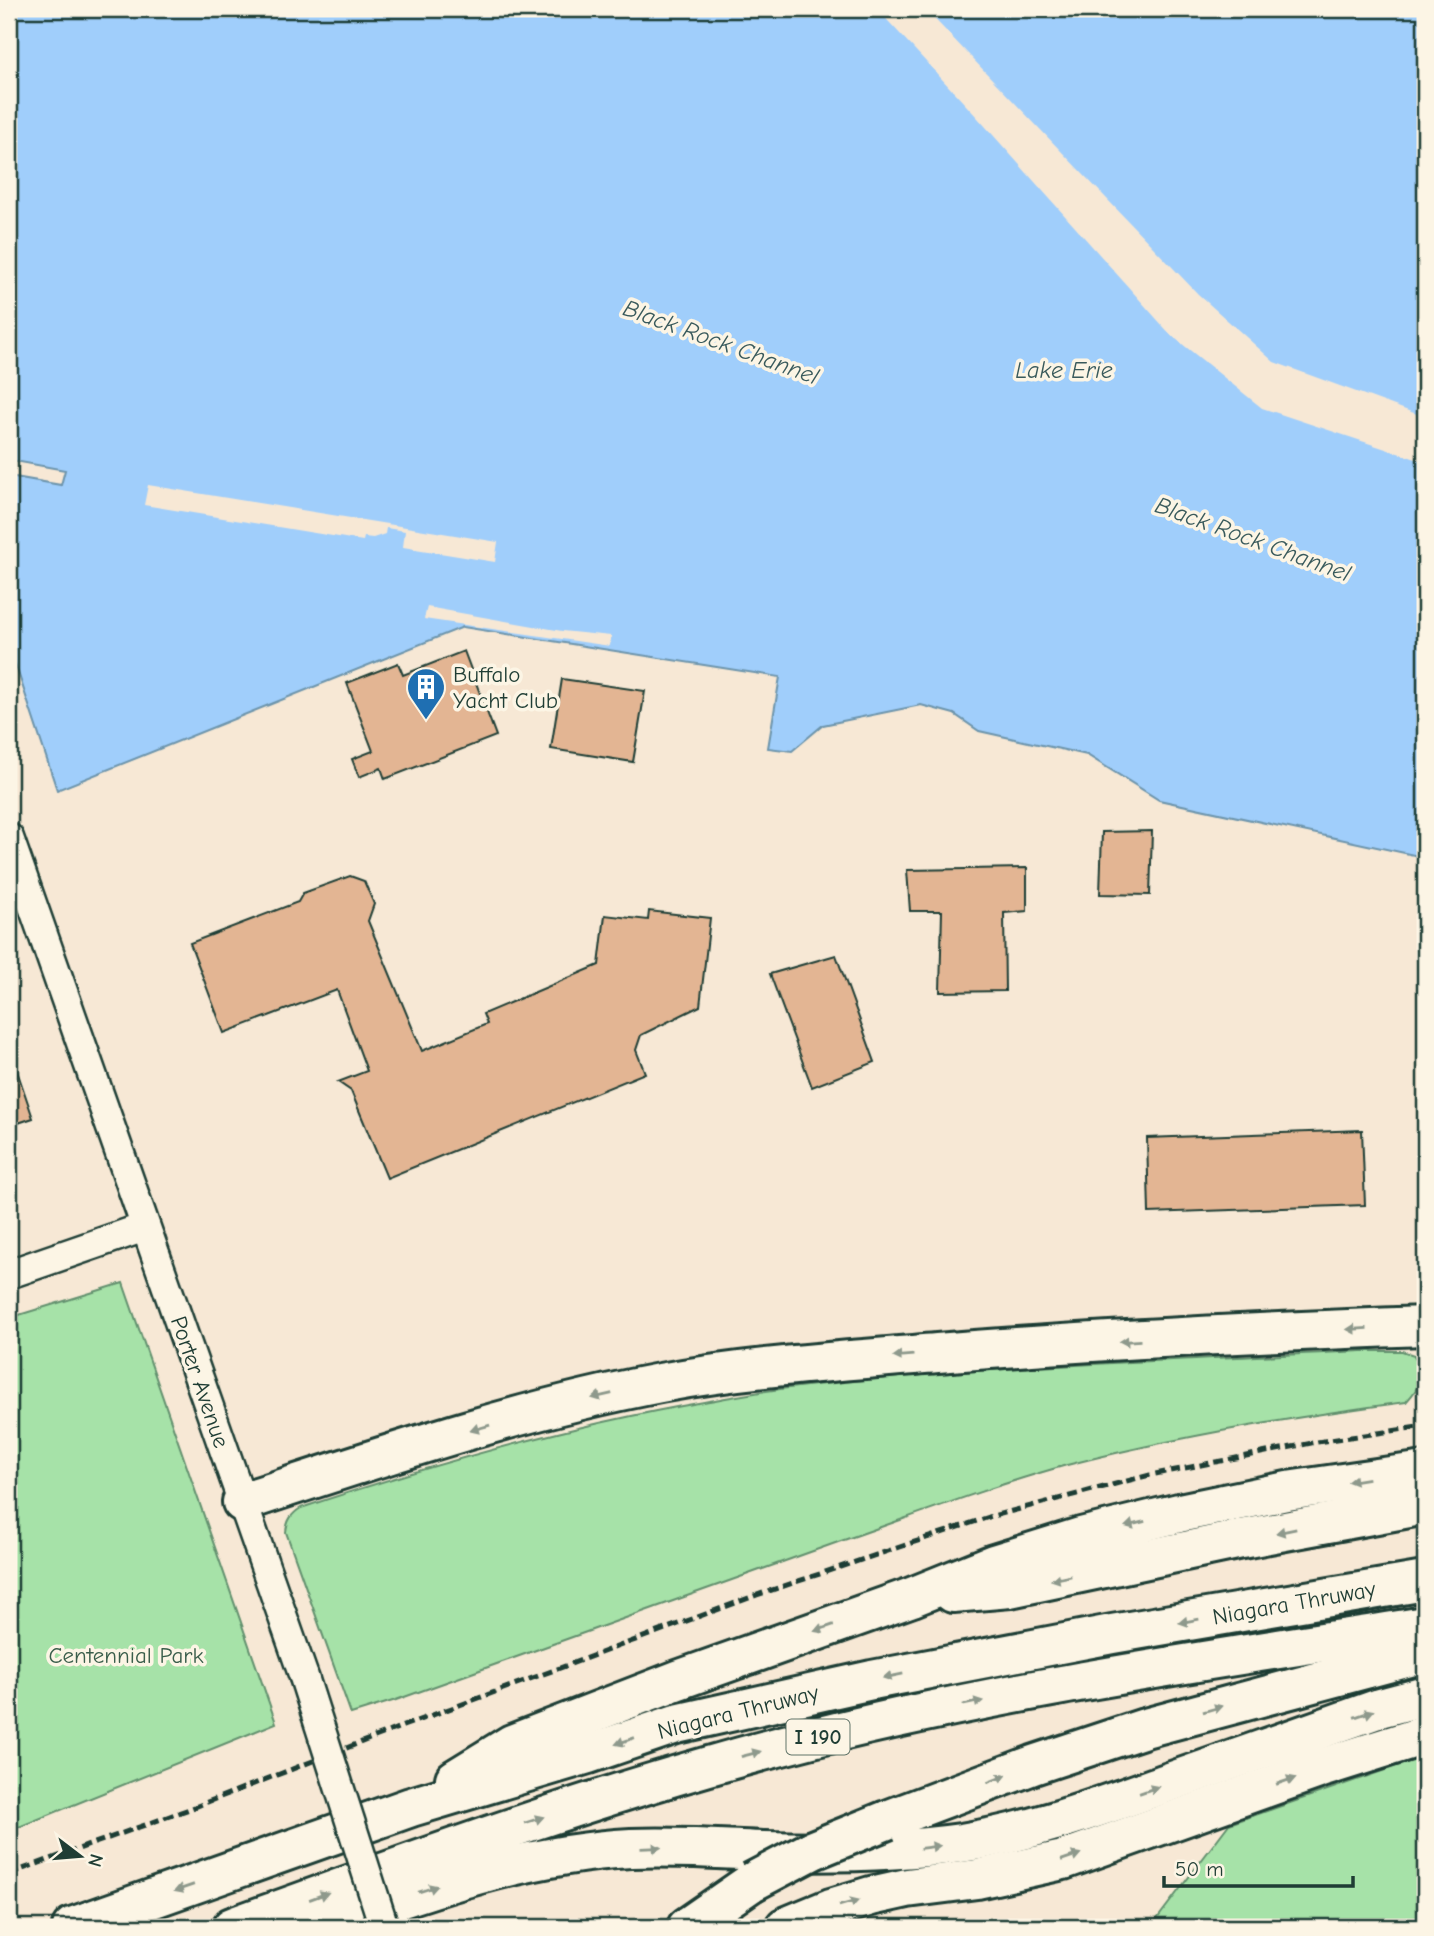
<svg xmlns="http://www.w3.org/2000/svg" width="1434" height="1936" font-family="'Comic Neue',sans-serif">
<rect width="100%" height="100%" fill="#f7e8d5"/>
<filter id="ink" filterUnits="userSpaceOnUse"><feTurbulence type="fractalNoise" baseFrequency=".0143" numOctaves="2"/><feDisplacementMap in="SourceGraphic" scale="14" xChannelSelector="R" yChannelSelector="G"/><feConvolveMatrix kernelMatrix="1 2 1 2 8 2 1 2 1" color-interpolation-filters="sRGB"/></filter>
<g filter="url(#ink)">
<g fill="#a6e2a8" stroke="#62906e" stroke-width="2">
<path d="M 123,1283 L 276,1723 L 9,1831 L 9,1318 Z"/>
<path d="M 1362,1351 L 1402,1351 L 1414,1355 C 1424,1377 1422,1385 1406,1402 C 1292,1417 1179,1436 1067,1465 C 991,1486 916,1515 841,1541 C 692,1593 544,1647 396,1700 L 351,1714 L 286,1532 C 287,1521 291,1514 301,1508 C 433,1464 566,1426 704,1402 C 732,1397 760,1391 789,1388 C 979,1366 1171,1361 1362,1351 Z"/>
<path d="M 1417,1759 L 1425,1760 L 1425,1927 L 1140,1927 L 1154,1923 L 1229,1824 Z"/>
</g>
<path fill="#a0cefb" stroke="#6c94ab" stroke-width="2" d="M 9,9 L 1425,9 L 1425,831 L 1417,830 L 1423,857 L 1159,800 L 1087,755 L 979,731 L 954,714 L 921,705 L 823,725 L 792,751 L 768,748 L 780,677 L 463,627 L 57,790 L 9,645 L 9,476 L 61,485 L 65,470 L 9,460 Z"/>
<g fill="#f7e8d5">
<path d="M 877,9 L 925,9 L 1198,294 L 1274,362 L 1425,417 L 1425,462 L 1262,408 L 1171,335 L 977,117 Z"/>
<path d="M 148,485 L 498,542 L 495,562 L 403,547 L 405,531 L 386,528 L 385,534 L 373,538 L 364,537 L 363,541 L 144,505 Z"/>
<path d="M 427,607 L 562,631 L 611,636 L 610,646 L 424,619 Z"/>
</g>
<g fill="#e3b593" stroke="#1f3d34" stroke-width="2">
<path d="M 464,651 L 496,736 L 385,779 L 381,768 L 359,777 L 352,759 L 373,751 L 347,683 L 398,663 L 403,675 Z"/>
<path d="M 562,679 L 645,691 L 633,762 L 551,749 Z"/>
<path d="M 1152,831 L 1150,895 L 1100,894 L 1102,832 Z"/>
<path d="M 1027,868 L 1027,911 L 1004,913 L 1005,991 L 940,992 L 942,911 L 910,911 L 907,870 Z"/>
<path d="M 350,876 L 364,881 L 374,904 L 368,921 L 422,1051 L 487,1024 L 483,1014 L 599,965 L 605,915 L 648,920 L 649,911 L 710,918 L 700,1006 L 641,1035 L 636,1050 L 645,1073 L 387,1178 L 351,1091 L 338,1082 L 367,1071 L 337,990 L 224,1033 L 190,943 L 298,902 L 303,893 Z"/>
<path d="M 836,955 L 875,1062 L 812,1087 L 770,974 Z"/>
<path d="M 12,1056 L 33,1118 L 9,1126 L 9,1057 Z"/>
<path d="M 1362,1130 L 1365,1205 L 1149,1213 L 1147,1138 Z"/>
</g>
<g fill="none" stroke-linecap="round" stroke-linejoin="round">
<defs>
<g id="minor">
<path d="M 9,838 L 304,1677"/>
<path d="M 9,1274 L 145,1227"/>
</g>
<g id="highway">
<path d="M 242,1502 C 380,1457 518,1410 660,1383 C 752,1366 844,1361 937,1353 C 1099,1340 1262,1332 1425,1326"/>
<path d="M 953,1593 L 1010,1588 L 1242,1539 L 1425,1505"/>
<path d="M 455,1779 L 512,1744 L 678,1680 L 912,1597 L 994,1564 L 1081,1537 L 1179,1513 L 1287,1491 L 1425,1471"/>
<path d="M 887,1820 L 1033,1765 L 1145,1728 L 1425,1653"/>
<path d="M 72,1927 L 411,1807 L 588,1754 L 676,1724 L 872,1680 L 1112,1634 L 1425,1581"/>
<path d="M 232,1927 C 415,1861 597,1794 785,1745 C 995,1690 1211,1660 1425,1626"/>
<path d="M 317,1927 C 420,1891 522,1854 631,1848 C 675,1846 719,1849 763,1851 C 829,1853 896,1852 961,1843 C 1033,1832 1099,1807 1167,1783 C 1238,1758 1309,1733 1380,1708 L 1425,1696"/>
<path d="M 687,1927 L 752,1882"/>
<path d="M 785,1927 L 831,1908 L 871,1896 L 907,1888 L 977,1879 L 1063,1860 L 1324,1767 L 1425,1735"/>
</g>
</defs>
<use href="#minor" stroke="#1f3d34" stroke-width="33"/>
<use href="#highway" stroke="#1f3d34" stroke-width="44"/>
<use href="#minor" stroke="#fcf5e5" stroke-width="28"/>
<use href="#highway" stroke="#fcf5e5" stroke-width="38"/>
<path stroke="#1f3d34" stroke-width="5" stroke-dasharray="10 5" stroke-linecap="butt" d="M 9,1874 L 192,1808 L 403,1726 L 757,1595 L 989,1517 L 1150,1475 L 1317,1442 L 1425,1426"/>
<defs>
<path id="minor-bridge" d="M 304,1677 L 384,1927"/>
<path id="highway-bridge" d="M 752,1882 L 813,1850 L 887,1820"/>
</defs>
<use href="#minor-bridge" stroke="#1f3d34" stroke-width="33" stroke-linecap="butt"/>
<use href="#highway-bridge" stroke="#1f3d34" stroke-width="44" stroke-linecap="butt"/>
<use href="#minor-bridge" stroke="#fcf5e5" stroke-width="28"/>
<use href="#highway-bridge" stroke="#fcf5e5" stroke-width="38"/>
</g>
<defs><path id="oneway-solid" d="M-6-.8H1V-3.2L6.5 0L1 3.2V.8H-6Z" transform="scale(1.75)"/></defs>
<g fill="#8e998c">
<use href="#oneway-solid" transform="translate(1357 1329) rotate(177)"/>
<use href="#oneway-solid" transform="translate(1130 1341) rotate(177)"/>
<use href="#oneway-solid" transform="translate(903 1356) rotate(175)"/>
<use href="#oneway-solid" transform="translate(602 1396) rotate(167)"/>
<use href="#oneway-solid" transform="translate(480 1428) rotate(164)"/>
<use href="#oneway-solid" transform="translate(1358 1480) rotate(171)"/>
<use href="#oneway-solid" transform="translate(1135 1524) rotate(166)"/>
<use href="#oneway-solid" transform="translate(1286 1531) rotate(169)"/>
<use href="#oneway-solid" transform="translate(1061 1578) rotate(169)"/>
<use href="#oneway-solid" transform="translate(1189 1621) rotate(170)"/>
<use href="#oneway-solid" transform="translate(824 1628) rotate(161)"/>
<use href="#oneway-solid" transform="translate(893 1676) rotate(169)"/>
<use href="#oneway-solid" transform="translate(973 1703) rotate(-12)"/>
<use href="#oneway-solid" transform="translate(1213 1709) rotate(-16)"/>
<use href="#oneway-solid" transform="translate(1364 1714) rotate(-19)"/>
<use href="#oneway-solid" transform="translate(625 1741) rotate(161)"/>
<use href="#oneway-solid" transform="translate(751 1754) rotate(-15)"/>
<use href="#oneway-solid" transform="translate(997 1779) rotate(-21)"/>
<use href="#oneway-solid" transform="translate(1286 1781) rotate(-19)"/>
<use href="#oneway-solid" transform="translate(1149 1790) rotate(-19)"/>
<use href="#oneway-solid" transform="translate(534 1820) rotate(-18)"/>
<use href="#oneway-solid" transform="translate(930 1847) rotate(-7)"/>
<use href="#oneway-solid" transform="translate(651 1848) rotate(-2)"/>
<use href="#oneway-solid" transform="translate(1071 1857) rotate(-19)"/>
<use href="#oneway-solid" transform="translate(184 1888) rotate(161)"/>
<use href="#oneway-solid" transform="translate(428 1889) rotate(-18)"/>
<use href="#oneway-solid" transform="translate(319 1896) rotate(-20)"/>
<use href="#oneway-solid" transform="translate(849 1903) rotate(-16)"/>
</g>
</g>
<defs>
<symbol id="building-pin" viewBox="-11 -11 22 30"><path d="M0 17L-7.5 6A9.5 9.5 0 1 1 7.5 6Z" fill="#1f6fb2" stroke="#fcf5e5"/><path d="M-4-6H4V6H1V3H-1V6H-4ZM-2.5-4.3h1.7v1.8h-1.7ZM.8-4.3h1.7v1.8H.8ZM-2.5-1h1.7V.8h-1.7ZM.8-1h1.7V.8H.8Z" fill="#fff"/></symbol>
</defs>
<g fill-rule="evenodd">
<use href="#building-pin" x="404" y="665" width="44" height="60"/>
</g>
<g text-anchor="middle" dominant-baseline="central" stroke-width="7" stroke-linejoin="round" paint-order="stroke">
<rect fill="#fcf5e5" stroke="#617469" stroke-width="2" x="786.5" y="1719.5" width="63" height="35" rx="5"/>
<g font-size="21" font-weight="bold" fill="#1f3d34">
<text x="818" y="1737">I 190</text>
</g>
<g font-size="23" fill="#1f3d34" stroke="#fcf5e5" text-anchor="start">
<text x="453" y="674">Buffalo<tspan x="453" dy="26">Yacht Club</tspan></text>
</g>
<g font-size="23" fill="#1f3d34" stroke="#fcf5e5">
<text transform="translate(200 1382) rotate(71)">Porter Avenue</text>
<text transform="translate(1294 1603) rotate(-10)">Niagara Thruway</text>
<text transform="translate(738 1712) rotate(-14)">Niagara Thruway</text>
</g>
<g font-size="23" fill="#3a5e4b" stroke="#fcf5e5">
<text x="126" y="1655">Centennial Park</text>
</g>
<g font-size="24" font-style="italic" fill="#395a5c" stroke="#fcf5e5">
<text transform="translate(721 342) rotate(20)">Black Rock Channel</text>
<text x="1064" y="370">Lake Erie</text>
<text transform="translate(1253 539) rotate(20)">Black Rock Channel</text>
</g>
</g>
<rect width="1434" height="1936" fill="none" stroke="#fcf5e5" stroke-width="35"/>
<rect x="18" y="18" width="1399" height="1901" fill="none" stroke="#1f3d34" stroke-width="2.5" filter="url(#ink)"/>
<g transform="translate(80 1856) rotate(106)" stroke="#fcf5e5" stroke-width="5" paint-order="stroke">
<path d="M0-5L12 26L0 18L-12 26Z" fill="#1f3d34"/>
<text y="-10" font-size="19" font-weight="bold" text-anchor="middle" fill="#1f3d34">N</text>
</g>
<path d="M1164 1876v10h189v-10" fill="none" stroke="#1f3d34" stroke-width="3.5"/>
<text x="1175" y="1876" font-size="21" fill="#1f3d34" stroke="#fcf5e5" stroke-width="5" paint-order="stroke">50 m</text>
</svg>
